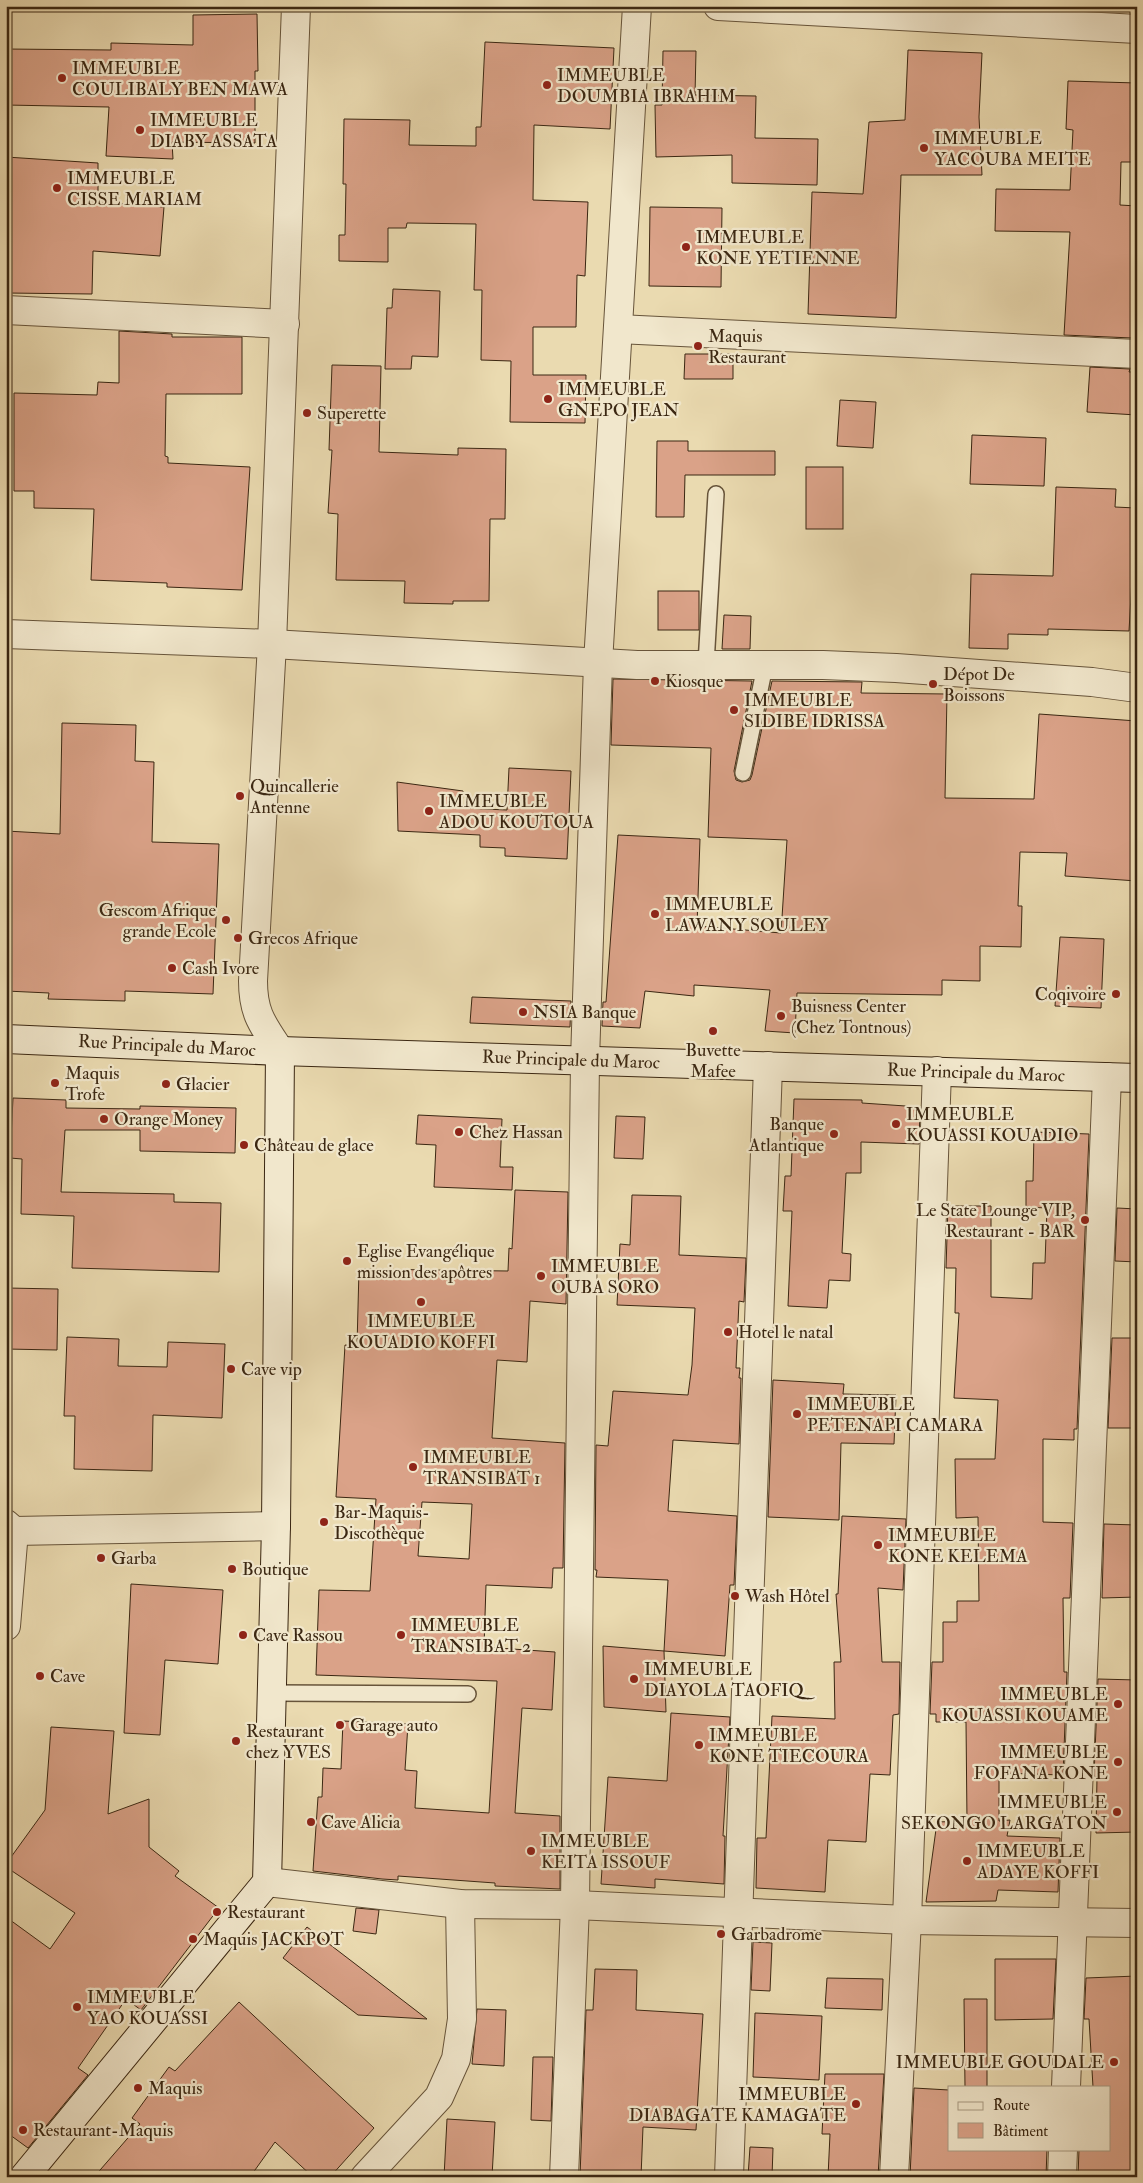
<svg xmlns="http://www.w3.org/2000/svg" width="1143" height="2183" font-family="'IM FELL Double Pica',serif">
<rect width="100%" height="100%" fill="#eadab0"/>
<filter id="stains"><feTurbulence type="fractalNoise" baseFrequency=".004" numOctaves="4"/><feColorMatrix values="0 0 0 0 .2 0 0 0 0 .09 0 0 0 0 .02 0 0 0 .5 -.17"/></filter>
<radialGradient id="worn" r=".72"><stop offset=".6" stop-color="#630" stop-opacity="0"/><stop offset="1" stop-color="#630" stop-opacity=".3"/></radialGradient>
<g fill="#daa288" stroke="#3b2712" fill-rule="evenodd">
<path d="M 257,14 L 258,71 L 255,71 L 255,143 L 172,142 L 173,159 L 106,156 L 109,107 L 6,105 L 6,49 L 111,50 L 111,43 L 193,45 L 193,15 Z"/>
<path d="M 485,42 L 614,48 L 610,129 L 534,125 L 533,200 L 588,202 L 585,276 L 577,275 L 576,327 L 533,327 L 533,375 L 586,375 L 585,423 L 510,422 L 511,361 L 481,360 L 482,290 L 474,290 L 476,224 L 407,223 L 406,228 L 388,228 L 388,262 L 339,261 L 339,235 L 345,235 L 346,184 L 343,184 L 344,119 L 410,120 L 409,145 L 476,146 L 476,127 L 481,127 Z"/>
<path d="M 908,50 L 982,53 L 979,117 L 982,175 L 901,175 L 896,318 L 808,314 L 812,192 L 863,194 L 869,122 L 905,120 Z"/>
<path d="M 663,51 L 696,51 L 695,95 L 756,96 L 755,138 L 818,139 L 817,185 L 732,183 L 732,155 L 656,157 L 655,105 L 662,105 Z"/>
<path d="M 1068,81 L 1137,83 L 1135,162 L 1121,162 L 1120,205 L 1137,206 L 1137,293 L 1132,338 L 1064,335 L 1070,232 L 995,231 L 996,189 L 1070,190 L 1073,130 L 1066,129 Z"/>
<path d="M 6,157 L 98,163 L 98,202 L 164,207 L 160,256 L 93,251 L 92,294 L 7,293 Z"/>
<path d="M 650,207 L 722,208 L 721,287 L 649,286 Z"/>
<path d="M 393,289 L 440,291 L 438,357 L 412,356 L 411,369 L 385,369 L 387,308 L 392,308 Z"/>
<path d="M 119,331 L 172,334 L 172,337 L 242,337 L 242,394 L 166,394 L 165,456 L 168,457 L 168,463 L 250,467 L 242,590 L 167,587 L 167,583 L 91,580 L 94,509 L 34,508 L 34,491 L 14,491 L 14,393 L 97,395 L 98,382 L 119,383 Z"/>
<path d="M 685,354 L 733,354 L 733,379 L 684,379 Z"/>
<path d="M 332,365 L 381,366 L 379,452 L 458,455 L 458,448 L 506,449 L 505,519 L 490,519 L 489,601 L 453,601 L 453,604 L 404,603 L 405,581 L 336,580 L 338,514 L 328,513 L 332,450 L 329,450 Z"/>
<path d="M 1090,367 L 1130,369 L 1129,372 L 1137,372 L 1137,415 L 1087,412 Z"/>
<path d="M 840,400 L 876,402 L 873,448 L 837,446 Z"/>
<path d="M 972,435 L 1046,438 L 1044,486 L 970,484 Z"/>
<path d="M 657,441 L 688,441 L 688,451 L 775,451 L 775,475 L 685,475 L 684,517 L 656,517 Z"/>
<rect x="806" y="467" width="37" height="62"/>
<path d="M 1056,487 L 1116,489 L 1115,507 L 1136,508 L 1129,631 L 1048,629 L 1048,635 L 1008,634 L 1008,649 L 969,648 L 971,574 L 1053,576 Z"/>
<rect x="658" y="591" width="41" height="39"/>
<path d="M 724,615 L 751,616 L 750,649 L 722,649 Z"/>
<path d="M 613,679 L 752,681 L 734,771 L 736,780 L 742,782 L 750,780 L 752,775 L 772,681 L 862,682 L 861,693 L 947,694 L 945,798 L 1034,799 L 1039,714 L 1137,721 L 1137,881 L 1065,876 L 1067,853 L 1020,852 L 1018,906 L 1022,906 L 1021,947 L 980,946 L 980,981 L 942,980 L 942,995 L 797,993 L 795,1033 L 765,1031 L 770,990 L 694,985 L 694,996 L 645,991 L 640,1028 L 602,1026 L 603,1002 L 606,1002 L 618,835 L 700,839 L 697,926 L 781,933 L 787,840 L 708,837 L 711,748 L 611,745 Z"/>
<path d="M 62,723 L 136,725 L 135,761 L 154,762 L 152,842 L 219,844 L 213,994 L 125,991 L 125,1001 L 48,999 L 49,993 L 6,991 L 6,831 L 60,834 Z"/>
<path d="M 509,768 L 571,771 L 567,859 L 505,856 L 505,848 L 480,847 L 480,835 L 398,831 L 397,782 L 463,791 L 462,808 L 507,810 Z"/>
<path d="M 1060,937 L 1104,939 L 1101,1008 L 1055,1006 Z"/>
<path d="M 472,997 L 571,1001 L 570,1027 L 470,1023 Z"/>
<path d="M 13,1098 L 66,1100 L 66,1108 L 140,1109 L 140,1106 L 236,1108 L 235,1153 L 140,1151 L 140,1130 L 65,1130 L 61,1192 L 174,1194 L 174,1202 L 221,1203 L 219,1272 L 72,1268 L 74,1216 L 21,1214 L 22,1159 L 10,1158 Z"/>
<path d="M 794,1099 L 862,1100 L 862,1103 L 920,1107 L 919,1144 L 861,1142 L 861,1173 L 846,1173 L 842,1253 L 851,1254 L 850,1281 L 829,1280 L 827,1308 L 788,1306 L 792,1211 L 783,1211 L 785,1176 L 791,1176 Z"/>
<path d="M 418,1115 L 502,1119 L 500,1167 L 513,1167 L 512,1190 L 434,1187 L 436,1145 L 416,1144 Z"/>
<path d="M 616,1116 L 645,1117 L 643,1159 L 614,1158 Z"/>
<path d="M 1034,1132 L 1089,1134 L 1077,1429 L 1074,1429 L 1074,1440 L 1043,1439 L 1043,1522 L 1073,1523 L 1070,1598 L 1063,1598 L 1064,1672 L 1067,1672 L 1063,1775 L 999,1773 L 999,1821 L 1010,1820 L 1007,1836 L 1060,1838 L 1058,1892 L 998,1890 L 996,1901 L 926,1902 L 937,1822 L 967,1821 L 966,1722 L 936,1722 L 936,1714 L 930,1714 L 932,1662 L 943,1662 L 943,1622 L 957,1622 L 957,1601 L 979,1601 L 978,1517 L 956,1518 L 955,1459 L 995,1459 L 998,1400 L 954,1398 L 959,1313 L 955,1313 L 956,1268 L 946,1268 L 948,1206 L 991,1206 L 991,1297 L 1032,1299 L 1033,1263 L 1045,1263 L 1047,1208 L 1026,1207 L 1026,1181 L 1033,1181 Z"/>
<path d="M 515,1190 L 568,1192 L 566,1304 L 530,1301 L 527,1362 L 497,1360 L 492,1438 L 565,1443 L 563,1568 L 553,1568 L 552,1588 L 486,1585 L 484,1647 L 555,1652 L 552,1710 L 522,1708 L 515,1813 L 560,1816 L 560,1889 L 495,1886 L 495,1883 L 398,1876 L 398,1880 L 382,1879 L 313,1871 L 318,1797 L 322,1797 L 323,1768 L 341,1769 L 343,1721 L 408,1724 L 405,1770 L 417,1771 L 415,1808 L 489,1813 L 497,1681 L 316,1675 L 319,1590 L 370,1591 L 376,1499 L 336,1497 L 345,1345 L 357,1346 L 359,1269 L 508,1271 L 509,1248 L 512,1249 ZM 422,1502 L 472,1504 L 469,1559 L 418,1556 Z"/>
<path d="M 632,1195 L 681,1196 L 679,1255 L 746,1258 L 744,1302 L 739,1301 L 736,1368 L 740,1368 L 739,1378 L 741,1378 L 739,1444 L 673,1440 L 668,1511 L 737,1516 L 734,1585 L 730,1585 L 725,1656 L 664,1651 L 666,1712 L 604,1707 L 603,1646 L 664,1651 L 668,1580 L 596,1577 L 597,1570 L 595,1570 L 596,1445 L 608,1446 L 613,1391 L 688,1395 L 692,1365 L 695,1308 L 617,1305 L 620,1244 L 630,1245 Z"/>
<path d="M 1117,1208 L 1137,1209 L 1137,1262 L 1115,1261 Z"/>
<path d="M 7,1288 L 58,1289 L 57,1350 L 6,1349 Z"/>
<path d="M 67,1337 L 119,1339 L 118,1366 L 167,1367 L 168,1342 L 225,1344 L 222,1418 L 153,1415 L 152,1471 L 74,1469 L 75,1416 L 64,1416 Z"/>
<path d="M 1112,1338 L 1137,1338 L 1137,1428 L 1108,1428 Z"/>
<path d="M 773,1380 L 844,1384 L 843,1394 L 896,1395 L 894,1444 L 841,1443 L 839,1520 L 768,1517 Z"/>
<path d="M 842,1516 L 906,1519 L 903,1590 L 878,1588 L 882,1662 L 900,1662 L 899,1714 L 893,1715 L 890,1775 L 870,1774 L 866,1842 L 828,1840 L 825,1892 L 756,1888 L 757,1838 L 766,1838 L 772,1716 L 835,1719 L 834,1662 L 841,1662 L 836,1594 L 838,1594 Z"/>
<path d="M 1104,1524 L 1137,1525 L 1137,1597 L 1102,1598 Z"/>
<path d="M 131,1584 L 223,1590 L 218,1664 L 165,1660 L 160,1735 L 124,1733 Z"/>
<path d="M 1098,1679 L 1137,1680 L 1137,1832 L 1096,1833 L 1097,1777 L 1094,1776 Z"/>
<path d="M 671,1713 L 730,1717 L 723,1836 L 725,1836 L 724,1884 L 655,1879 L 655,1888 L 601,1884 L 608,1777 L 667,1781 Z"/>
<path d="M 51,1727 L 114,1731 L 108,1814 L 149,1799 L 149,1847 L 179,1871 L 175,1876 L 219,1908 L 141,2010 L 126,1999 L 78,2068 L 88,2075 L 28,2148 L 6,2132 L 6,1917 L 50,1949 L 75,1913 L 6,1867 L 6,1864 L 45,1810 Z"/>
<path d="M 356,1908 L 379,1910 L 376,1934 L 353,1931 Z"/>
<path d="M 307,1927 L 371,1976 L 427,2019 L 358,2015 L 283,1958 Z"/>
<path d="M 753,1942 L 772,1943 L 770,1991 L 751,1990 Z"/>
<path d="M 995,1959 L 1056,1959 L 1053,2019 L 995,2020 Z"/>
<path d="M 595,1969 L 637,1970 L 636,2010 L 703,2014 L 696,2130 L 643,2127 L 641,2177 L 580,2177 L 586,2010 L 593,2010 Z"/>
<path d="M 1137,1976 L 1137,2177 L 1078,2177 L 1079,2149 L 1109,2149 L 1109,2087 L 1093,2087 L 1089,2019 L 1084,2019 L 1086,1978 Z"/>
<path d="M 827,1978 L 883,1979 L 882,2010 L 825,2008 Z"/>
<path d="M 964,1999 L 987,1999 L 987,2087 L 965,2087 Z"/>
<path d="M 239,2002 L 374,2128 L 330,2177 L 313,2177 L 275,2142 L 250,2177 L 94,2177 L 140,2124 L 132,2118 L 169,2067 L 175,2071 Z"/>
<path d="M 477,2009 L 506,2010 L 504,2066 L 472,2064 Z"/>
<path d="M 755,2013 L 822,2016 L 819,2080 L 753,2077 Z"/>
<path d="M 533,2057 L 553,2057 L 551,2121 L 531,2120 Z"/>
<path d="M 825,2074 L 884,2074 L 878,2177 L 828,2177 L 830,2134 L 822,2134 Z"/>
<path d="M 914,2088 L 949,2090 L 949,2149 L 1047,2149 L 1046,2177 L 910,2177 Z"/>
<path d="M 447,2119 L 495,2122 L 492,2177 L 444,2177 Z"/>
<path d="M 750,2147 L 773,2148 L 772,2177 L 748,2177 Z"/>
</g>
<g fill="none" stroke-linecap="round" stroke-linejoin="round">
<defs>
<g id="lane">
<path d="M 706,664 L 716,494"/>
<path d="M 743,773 L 765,666"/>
<path d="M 272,1693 L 468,1694"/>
</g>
<g id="street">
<path d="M 718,6 L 1137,29"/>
<path d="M 6,310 L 285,324"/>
<path d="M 618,329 L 1137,354"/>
<path d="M 6,634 L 272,644 L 637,665 L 823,665 L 896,668 L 1092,682 L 1137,688"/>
<path d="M 280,1051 C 263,1025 253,1014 253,981 L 272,644 L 296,6"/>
<path d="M 6,1524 L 14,1531 L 6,1626"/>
<path d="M 14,1531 L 276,1526"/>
<path d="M 267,1882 L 460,1904 L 575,1905 L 907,1920 L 1137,1923"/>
<path d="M 1066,2087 L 1107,1077"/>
<path d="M 365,2177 L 439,2097 L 456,2059 L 462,2019 L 460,1904"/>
<path d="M 564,2177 L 575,1905 L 585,1060 L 598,663 L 637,6"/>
<path d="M 729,2177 L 768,1066"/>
<path d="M 894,2177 L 907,1920 L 937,1071"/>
<path d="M 1062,2177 L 1063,2149"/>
</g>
<g id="secondary">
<path d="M 6,1039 L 280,1051 L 1137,1078"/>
<path d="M 24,2177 L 267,1882 L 276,1526 L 280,1051"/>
</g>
</defs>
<use href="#lane" stroke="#67543a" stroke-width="18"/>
<use href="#street" stroke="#67543a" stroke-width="30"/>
<use href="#secondary" stroke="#3b2712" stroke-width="30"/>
<use href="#lane" stroke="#f1e7cc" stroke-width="15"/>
<use href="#street" stroke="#f1e7cc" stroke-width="28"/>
<use href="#secondary" stroke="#f1e7cc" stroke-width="28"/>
</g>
<g fill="#8f2418" stroke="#f1e7cc" stroke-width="2">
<circle cx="62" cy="78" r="5"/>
<circle cx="547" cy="85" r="5"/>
<circle cx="140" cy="130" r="5"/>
<circle cx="924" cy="148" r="5"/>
<circle cx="57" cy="188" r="5"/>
<circle cx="686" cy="247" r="5"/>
<circle cx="698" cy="346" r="5"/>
<circle cx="548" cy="399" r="5"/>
<circle cx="307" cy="413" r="5"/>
<circle cx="655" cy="681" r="5"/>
<circle cx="933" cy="684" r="5"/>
<circle cx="734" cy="710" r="5"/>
<circle cx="240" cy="796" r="5"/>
<circle cx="429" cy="811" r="5"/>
<circle cx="655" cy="914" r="5"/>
<circle cx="226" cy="920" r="5"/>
<circle cx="238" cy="938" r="5"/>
<circle cx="172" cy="968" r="5"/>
<circle cx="1116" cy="994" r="5"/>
<circle cx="523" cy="1012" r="5"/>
<circle cx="781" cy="1016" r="5"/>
<circle cx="713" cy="1031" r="5"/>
<circle cx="55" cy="1083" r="5"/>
<circle cx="166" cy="1084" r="5"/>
<circle cx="104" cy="1119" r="5"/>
<circle cx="896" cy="1124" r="5"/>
<circle cx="459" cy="1132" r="5"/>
<circle cx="834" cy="1134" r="5"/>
<circle cx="244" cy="1145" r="5"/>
<circle cx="1085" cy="1220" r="5"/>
<circle cx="347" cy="1261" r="5"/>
<circle cx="541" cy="1276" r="5"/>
<circle cx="421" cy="1302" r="5"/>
<circle cx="728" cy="1332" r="5"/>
<circle cx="231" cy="1369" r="5"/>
<circle cx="797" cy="1414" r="5"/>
<circle cx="413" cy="1467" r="5"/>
<circle cx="324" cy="1522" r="5"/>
<circle cx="878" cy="1545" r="5"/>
<circle cx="101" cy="1558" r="5"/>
<circle cx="232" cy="1569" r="5"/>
<circle cx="735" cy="1596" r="5"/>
<circle cx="243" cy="1635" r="5"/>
<circle cx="401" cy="1635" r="5"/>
<circle cx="40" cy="1676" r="5"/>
<circle cx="634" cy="1679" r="5"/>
<circle cx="1118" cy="1704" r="5"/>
<circle cx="340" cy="1725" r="5"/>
<circle cx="236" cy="1741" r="5"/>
<circle cx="699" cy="1745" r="5"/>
<circle cx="1118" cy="1762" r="5"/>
<circle cx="1117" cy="1812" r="5"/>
<circle cx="311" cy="1822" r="5"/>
<circle cx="531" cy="1851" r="5"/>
<circle cx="967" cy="1861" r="5"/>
<circle cx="217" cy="1912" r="5"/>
<circle cx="721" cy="1934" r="5"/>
<circle cx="193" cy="1939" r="5"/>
<circle cx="77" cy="2007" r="5"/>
<circle cx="1114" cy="2062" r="5"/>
<circle cx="138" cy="2088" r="5"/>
<circle cx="856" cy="2104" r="5"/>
<circle cx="23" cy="2130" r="5"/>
</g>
<g text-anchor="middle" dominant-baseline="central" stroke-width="4.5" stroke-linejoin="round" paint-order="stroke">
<g font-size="18" fill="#3b2712" stroke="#f1e7cc" text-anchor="start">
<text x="72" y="68">IMMEUBLE<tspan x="72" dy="21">COULIBALY BEN MAWA</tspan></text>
<text x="557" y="75">IMMEUBLE<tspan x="557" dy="21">DOUMBIA IBRAHIM</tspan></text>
<text x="150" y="120">IMMEUBLE<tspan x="150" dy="21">DIABY ASSATA</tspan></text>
<text x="934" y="138">IMMEUBLE<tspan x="934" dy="21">YACOUBA MEITE</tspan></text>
<text x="67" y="178">IMMEUBLE<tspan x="67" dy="21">CISSE MARIAM</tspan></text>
<text x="696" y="237">IMMEUBLE<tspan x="696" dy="21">KONE YETIENNE</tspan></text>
<text x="708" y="336">Maquis<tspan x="708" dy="21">Restaurant</tspan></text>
<text x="558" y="389">IMMEUBLE<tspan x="558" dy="21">GNEPO JEAN</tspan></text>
<text x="317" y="413">Superette</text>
<text x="943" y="674">Dépot De<tspan x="943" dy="21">Boissons</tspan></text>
<text x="665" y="681">Kiosque</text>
<text x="744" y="700">IMMEUBLE<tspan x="744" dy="21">SIDIBE IDRISSA</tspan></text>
<text x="250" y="786">Quincallerie<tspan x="250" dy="21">Antenne</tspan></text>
<text x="439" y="801">IMMEUBLE<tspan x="439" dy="21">ADOU KOUTOUA</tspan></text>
<text x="665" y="904">IMMEUBLE<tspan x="665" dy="21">LAWANY SOULEY</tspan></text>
<text x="216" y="910" text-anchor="end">Gescom Afrique<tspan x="216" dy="21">grande Ecole</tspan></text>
<text x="248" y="938">Grecos Afrique</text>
<text x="182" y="968">Cash Ivore</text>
<text x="1106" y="994" text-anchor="end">Coqivoire</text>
<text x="791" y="1006">Buisness Center<tspan x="791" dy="21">(Chez Tontnous)</tspan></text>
<text x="533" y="1012">NSIA Banque</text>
<text x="713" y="1050" text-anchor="middle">Buvette<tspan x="713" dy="21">Mafee</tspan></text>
<text x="65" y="1073">Maquis<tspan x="65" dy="21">Trofe</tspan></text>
<text x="176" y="1084">Glacier</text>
<text x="906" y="1114">IMMEUBLE<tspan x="906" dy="21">KOUASSI KOUADIO</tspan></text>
<text x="114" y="1119">Orange Money</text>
<text x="824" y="1124" text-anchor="end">Banque<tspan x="824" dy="21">Atlantique</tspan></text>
<text x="469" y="1132">Chez Hassan</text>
<text x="254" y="1145">Château de glace</text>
<text x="1075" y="1210" text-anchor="end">Le State Lounge VIP,<tspan x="1075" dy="21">Restaurant - BAR</tspan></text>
<text x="357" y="1251">Eglise Evangélique<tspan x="357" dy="21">mission des apôtres</tspan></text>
<text x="551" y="1266">IMMEUBLE<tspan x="551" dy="21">OUBA SORO</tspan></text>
<text x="421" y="1321" text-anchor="middle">IMMEUBLE<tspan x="421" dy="21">KOUADIO KOFFI</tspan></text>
<text x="738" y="1332">Hotel le natal</text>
<text x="241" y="1369">Cave vip</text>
<text x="807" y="1404">IMMEUBLE<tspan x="807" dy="21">PETENAPI CAMARA</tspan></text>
<text x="423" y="1457">IMMEUBLE<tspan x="423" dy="21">TRANSIBAT 1</tspan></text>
<text x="334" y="1512">Bar-Maquis-<tspan x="334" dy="21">Discothèque</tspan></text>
<text x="888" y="1535">IMMEUBLE<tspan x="888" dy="21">KONE KELEMA</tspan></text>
<text x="111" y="1558">Garba</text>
<text x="242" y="1569">Boutique</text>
<text x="745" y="1596">Wash Hôtel</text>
<text x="411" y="1625">IMMEUBLE<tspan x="411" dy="21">TRANSIBAT 2</tspan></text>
<text x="253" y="1635">Cave Rassou</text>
<text x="644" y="1669">IMMEUBLE<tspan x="644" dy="21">DIAYOLA TAOFIQ</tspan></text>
<text x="50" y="1676">Cave</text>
<text x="1108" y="1694" text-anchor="end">IMMEUBLE<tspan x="1108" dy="21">KOUASSI KOUAME</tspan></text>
<text x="350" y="1725">Garage auto</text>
<text x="246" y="1731">Restaurant<tspan x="246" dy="21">chez YVES</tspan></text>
<text x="709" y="1735">IMMEUBLE<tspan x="709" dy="21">KONE TIECOURA</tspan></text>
<text x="1108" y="1752" text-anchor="end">IMMEUBLE<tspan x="1108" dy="21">FOFANA KONE</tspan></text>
<text x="1107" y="1802" text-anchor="end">IMMEUBLE<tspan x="1107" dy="21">SEKONGO LARGATON</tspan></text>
<text x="321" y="1822">Cave Alicia</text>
<text x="541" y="1841">IMMEUBLE<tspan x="541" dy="21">KEITA ISSOUF</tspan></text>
<text x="977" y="1851">IMMEUBLE<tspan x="977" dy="21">ADAYE KOFFI</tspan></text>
<text x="227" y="1912">Restaurant</text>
<text x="731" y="1934">Garbadrome</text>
<text x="203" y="1939">Maquis JACKPOT</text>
<text x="87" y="1997">IMMEUBLE<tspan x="87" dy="21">YAO KOUASSI</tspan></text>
<text x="1104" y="2062" text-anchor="end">IMMEUBLE GOUDALE</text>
<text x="148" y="2088">Maquis</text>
<text x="846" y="2094" text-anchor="end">IMMEUBLE<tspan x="846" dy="21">DIABAGATE KAMAGATE</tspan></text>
<text x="33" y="2130">Restaurant-Maquis</text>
</g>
<g font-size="18" fill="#3b2712" stroke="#f1e7cc">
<text transform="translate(167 1046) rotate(3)">Rue Principale du Maroc</text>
<text transform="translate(571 1060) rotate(2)">Rue Principale du Maroc</text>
<text transform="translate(976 1073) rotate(2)">Rue Principale du Maroc</text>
</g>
</g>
<rect width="1143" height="2183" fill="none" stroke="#eadab0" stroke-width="25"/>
<rect x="8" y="8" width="1128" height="2168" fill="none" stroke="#3b2712" stroke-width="2.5"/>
<rect x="12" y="12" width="1118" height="2158" fill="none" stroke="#3b2712"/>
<rect x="948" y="2086" width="162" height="65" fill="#f1e7cc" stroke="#a89a82"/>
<rect x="958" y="2102" width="25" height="8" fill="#f1e7cc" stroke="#a89a82"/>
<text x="993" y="2110" font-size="15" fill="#3b2712">Route</text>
<rect x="958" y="2123" width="25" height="15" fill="#daa288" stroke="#a89a82"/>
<text x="993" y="2136" font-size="15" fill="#3b2712">Bâtiment</text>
<rect width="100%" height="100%" filter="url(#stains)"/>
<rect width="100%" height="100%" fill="url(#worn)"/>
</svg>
